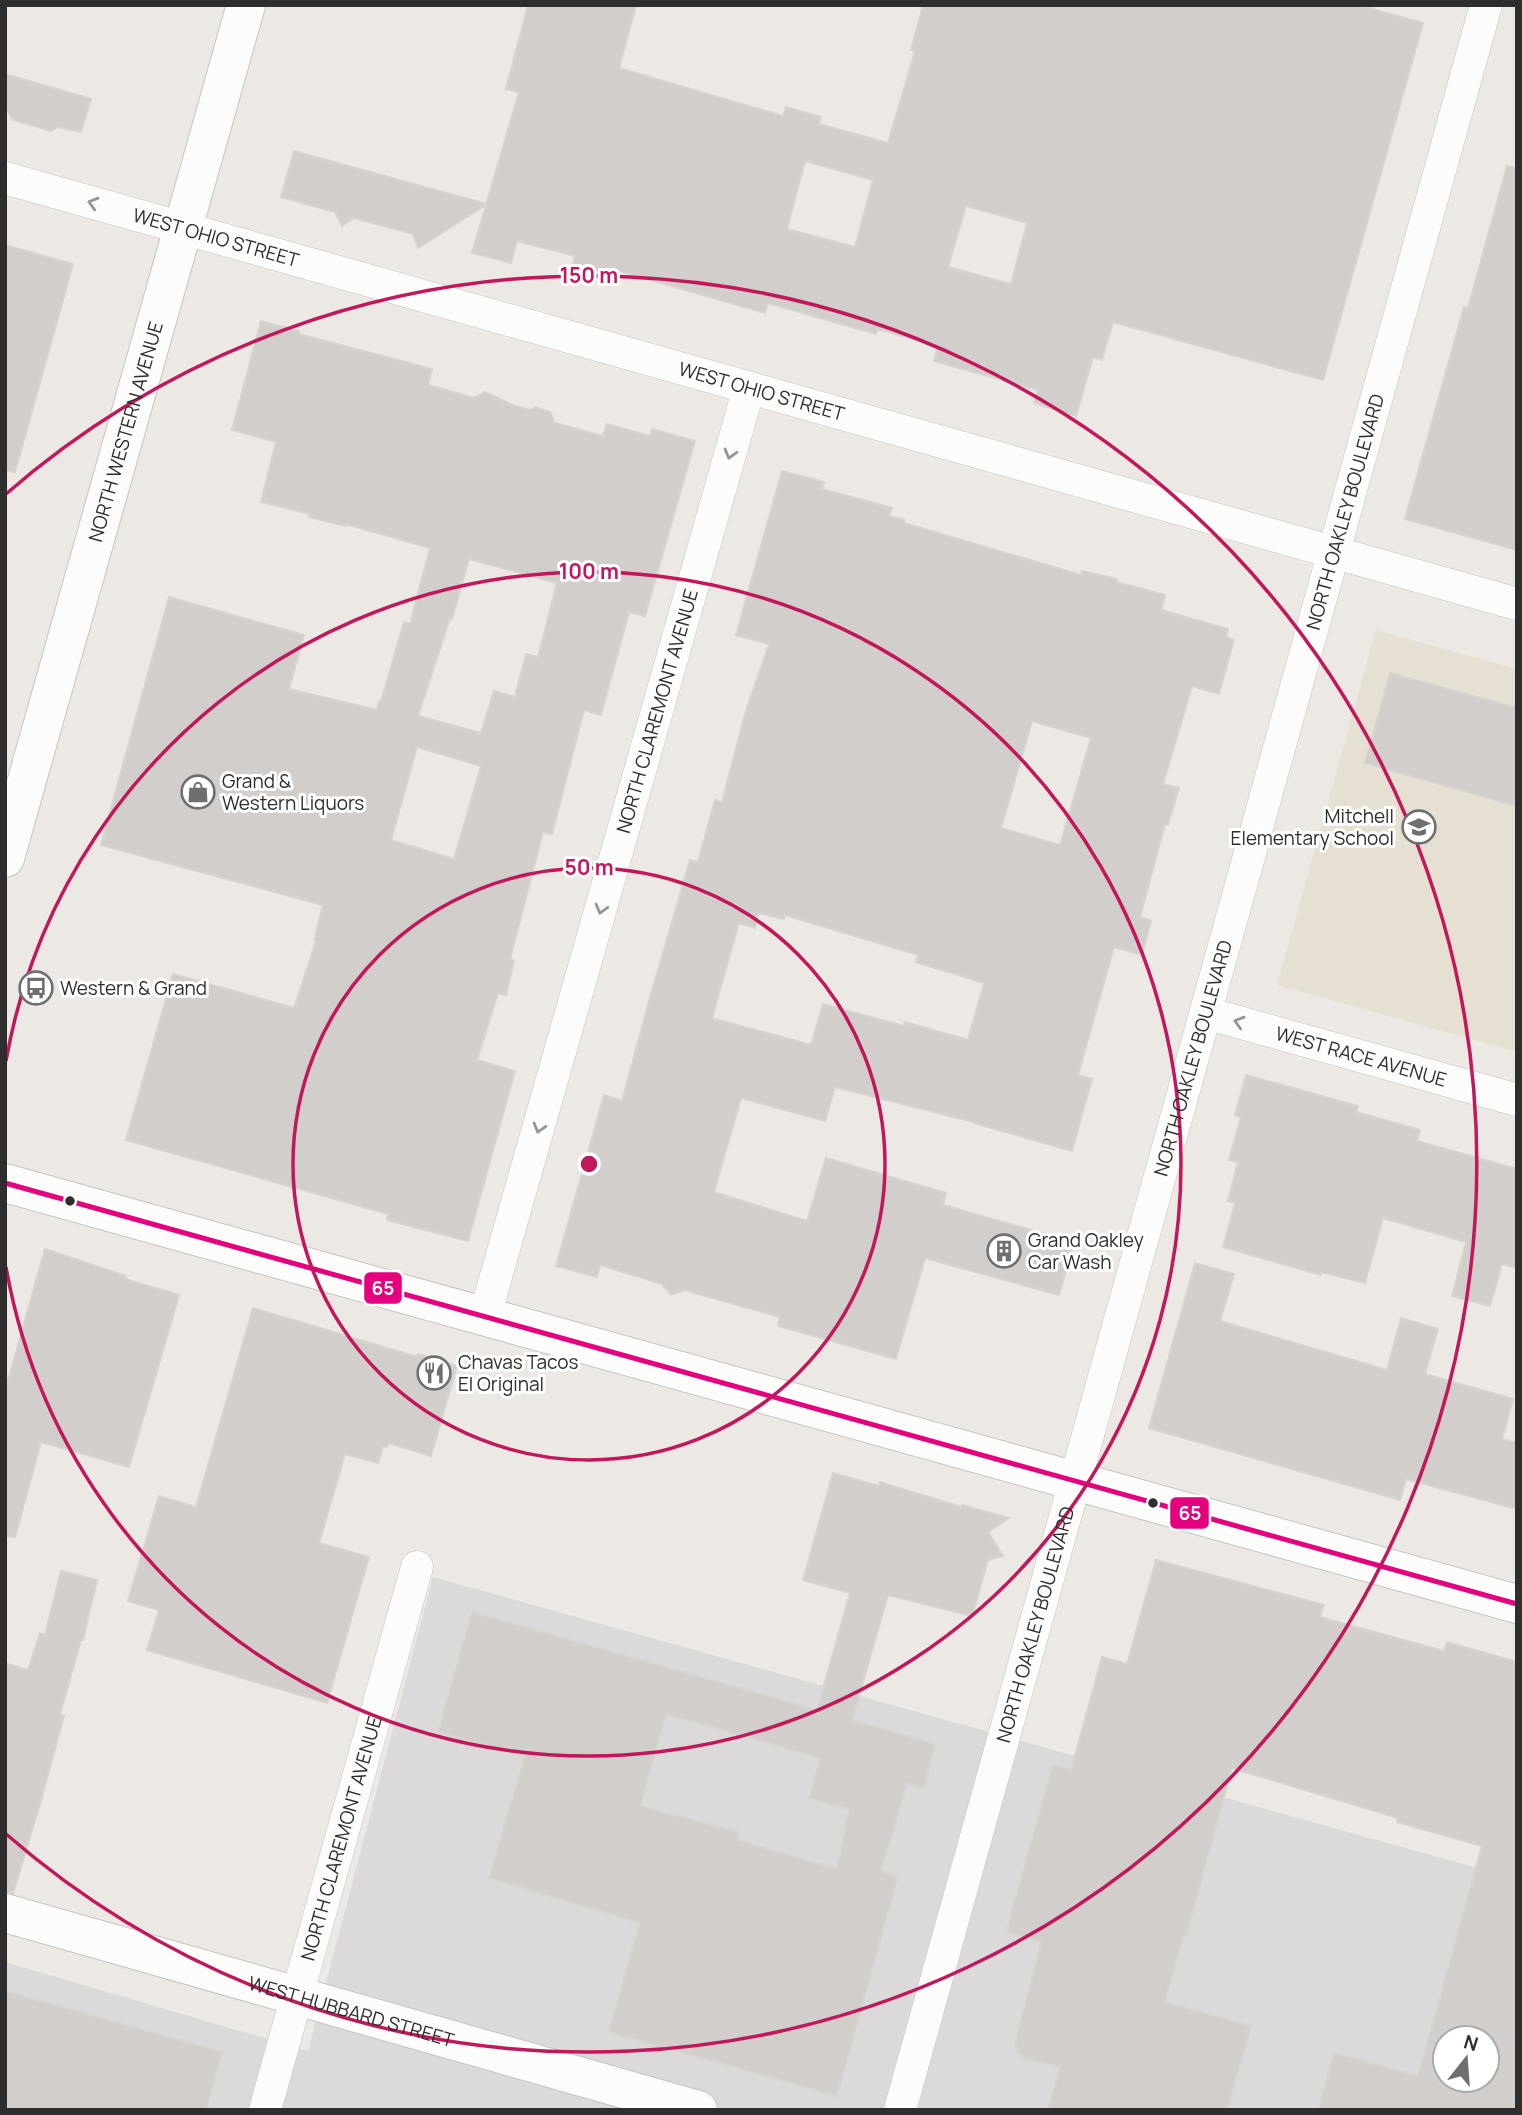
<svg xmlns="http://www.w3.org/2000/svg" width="1522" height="2115" font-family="Manrope,sans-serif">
<rect width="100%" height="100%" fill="#ece8e4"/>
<path fill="#dcd9db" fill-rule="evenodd" d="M 433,1577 L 1517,1879 L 1517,2110 L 5,2110 L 5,1962 L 308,2051 ZM 1445,2038 L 1487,2038 L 1487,2080 L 1445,2080 Z"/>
<path fill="#e6e0d3" d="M 1376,630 L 1517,669 L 1517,1052 L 1277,985 Z"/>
<g fill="#d1cecb" stroke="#d7d4d0" stroke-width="2" fill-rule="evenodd">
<path d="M 528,5 L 636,5 L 619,68 L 783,116 L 786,107 L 821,117 L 819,124 L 888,143 L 915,51 L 911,50 L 923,5 L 1358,5 L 1423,23 L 1323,380 L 1113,322 L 1102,360 L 1093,357 L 1076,416 L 1034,403 L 1038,390 L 934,361 L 938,346 L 877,329 L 876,334 L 768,303 L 765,313 L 616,270 L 613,280 L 572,268 L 575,256 L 517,241 L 511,263 L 472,253 L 519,92 L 506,89 ZM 805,161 L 873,180 L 855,247 L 787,229 ZM 966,206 L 1027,223 L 1011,284 L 948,267 Z"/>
<path d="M 5,74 L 91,99 L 81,132 L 58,127 L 51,131 L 13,120 L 5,107 Z"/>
<path d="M 294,151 L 487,204 L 418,248 L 413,234 L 354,218 L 342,226 L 335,212 L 281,197 Z"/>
<path d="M 1507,166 L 1517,168 L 1517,550 L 1405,519 L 1464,307 L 1468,308 Z"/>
<path d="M 5,245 L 73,264 L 15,472 L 5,470 Z"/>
<path d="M 261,321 L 299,331 L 299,334 L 432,369 L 428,385 L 474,398 L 485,392 L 515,406 L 531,410 L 535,407 L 550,412 L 555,423 L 603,436 L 607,424 L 650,436 L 652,429 L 695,441 L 645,616 L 629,612 L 601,715 L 584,710 L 552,834 L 543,832 L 510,959 L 514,961 L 506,995 L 498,993 L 477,1060 L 515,1071 L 468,1241 L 387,1220 L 388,1214 L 126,1140 L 173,974 L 294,1008 L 316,941 L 314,940 L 323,905 L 101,845 L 169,597 L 304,635 L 289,689 L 377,710 L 379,701 L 381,701 L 404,622 L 410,624 L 430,548 L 346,524 L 346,526 L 309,517 L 310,514 L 261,502 L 276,442 L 232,430 ZM 469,559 L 557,583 L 538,657 L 526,654 L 515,697 L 494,691 L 481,733 L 418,716 L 450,618 L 452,619 ZM 417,747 L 481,766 L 454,859 L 391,840 Z"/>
<path d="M 782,471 L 824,482 L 822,489 L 892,508 L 889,516 L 905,520 L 904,523 L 1081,575 L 1082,571 L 1117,579 L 1117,582 L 1165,595 L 1161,610 L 1228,629 L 1226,637 L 1234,640 L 1219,694 L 1192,686 L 1163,784 L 1179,788 L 1168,825 L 1165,824 L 1140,917 L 1151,921 L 1142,955 L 1114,947 L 1078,1075 L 1092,1079 L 1072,1151 L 974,1123 L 974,1122 L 835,1087 L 825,1121 L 741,1098 L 714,1192 L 807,1221 L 826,1158 L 946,1193 L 943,1205 L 1074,1242 L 1059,1295 L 925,1258 L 896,1359 L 778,1326 L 780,1317 L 684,1290 L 671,1295 L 662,1284 L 600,1265 L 597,1277 L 556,1266 L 604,1095 L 622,1101 L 649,1001 L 690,860 L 698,862 L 715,800 L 722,802 L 745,714 L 769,644 L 736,635 ZM 1032,721 L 1091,738 L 1060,845 L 1001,828 ZM 759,913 L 784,919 L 785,915 L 918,955 L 916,962 L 984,983 L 968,1040 L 905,1022 L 904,1026 L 823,1004 L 811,1045 L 712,1018 L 739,923 L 755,928 Z"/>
<path d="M 1390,673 L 1517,708 L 1517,806 L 1365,763 Z"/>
<path d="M 1246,1075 L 1358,1106 L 1356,1112 L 1420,1130 L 1417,1141 L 1517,1169 L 1517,1268 L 1502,1264 L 1490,1306 L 1452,1296 L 1466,1242 L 1383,1218 L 1365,1283 L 1321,1272 L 1321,1275 L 1223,1247 L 1235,1203 L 1228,1201 L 1238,1162 L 1229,1160 L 1241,1117 L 1235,1115 Z"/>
<path d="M 45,1249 L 126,1276 L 125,1279 L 179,1295 L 129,1467 L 41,1442 L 15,1537 L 5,1536 L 5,1391 Z"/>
<path d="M 1195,1263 L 1234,1274 L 1220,1321 L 1387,1370 L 1401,1318 L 1438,1329 L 1425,1374 L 1513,1399 L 1502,1439 L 1517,1443 L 1517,1509 L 1406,1479 L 1400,1500 L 1149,1428 Z"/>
<path d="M 253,1308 L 417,1357 L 418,1354 L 457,1366 L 431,1456 L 388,1443 L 387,1447 L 383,1446 L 378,1463 L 345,1454 L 319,1543 L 369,1557 L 327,1703 L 147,1650 L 159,1610 L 128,1601 L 159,1496 L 196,1507 Z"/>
<path d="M 833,1473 L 879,1486 L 880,1482 L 961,1507 L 962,1505 L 1009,1518 L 988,1532 L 1003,1556 L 988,1560 L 972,1616 L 888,1595 L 852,1720 L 935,1744 L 924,1788 L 907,1783 L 881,1871 L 898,1876 L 837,2096 L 609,2032 L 640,1923 L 489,1878 L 525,1756 L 438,1732 L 472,1612 L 817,1710 L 850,1593 L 803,1580 ZM 666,1714 L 820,1758 L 809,1798 L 849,1809 L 837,1869 L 737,1840 L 739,1832 L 640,1806 Z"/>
<path d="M 1156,1560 L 1324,1605 L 1320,1617 L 1444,1651 L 1447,1642 L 1517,1662 L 1517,2110 L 1318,2110 L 1334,2053 L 1418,2076 L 1482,1846 L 1397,1822 L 1398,1818 L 1232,1768 L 1197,1896 L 1186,1936 L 1183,1936 L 1165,2002 L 1251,2026 L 1227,2110 L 1048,2110 L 1060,2067 L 1025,2058 L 1017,2052 L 1015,2044 L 1041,1942 L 1006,1932 L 1053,1765 L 1071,1770 L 1102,1657 L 1127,1664 ZM 1445,2038 L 1487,2038 L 1487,2080 L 1445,2080 Z"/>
<path d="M 61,1571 L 97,1580 L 83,1640 L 81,1640 L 60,1714 L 64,1716 L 40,1804 L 13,1893 L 5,1892 L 5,1663 L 28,1670 L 40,1633 L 45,1635 Z"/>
<path d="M 5,1991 L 222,2052 L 206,2110 L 5,2110 Z"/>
</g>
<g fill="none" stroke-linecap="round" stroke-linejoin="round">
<defs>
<g id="street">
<path id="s1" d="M 5,178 L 1517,604"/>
<path id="s2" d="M 1206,1013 L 1517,1100"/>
<path id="s3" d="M 485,1315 L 749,388"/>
<path id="s4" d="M 265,2110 L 417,1567"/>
<path id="s5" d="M 900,2110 L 1486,5"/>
</g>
<g id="secondary">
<path id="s6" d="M 5,858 L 246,5"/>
<path d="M 5,1183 L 1517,1604"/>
<path id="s7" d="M 5,1913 L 698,2110"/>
</g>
</defs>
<use href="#street" stroke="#c5c4c5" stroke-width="33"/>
<use href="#secondary" stroke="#c5c4c5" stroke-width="40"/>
<use href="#street" stroke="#fcfcfb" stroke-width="32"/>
<use href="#secondary" stroke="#fcfcfb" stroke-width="38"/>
<defs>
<path id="bus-1" d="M 5,1183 L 1517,1604"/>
</defs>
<use href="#bus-1" stroke="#fff" stroke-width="10"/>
<use href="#bus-1" stroke="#e5007d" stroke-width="5"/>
</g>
<defs><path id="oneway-chevron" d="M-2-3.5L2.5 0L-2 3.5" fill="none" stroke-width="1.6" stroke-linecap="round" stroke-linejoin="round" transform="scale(1.75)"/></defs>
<g stroke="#959594">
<use href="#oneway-chevron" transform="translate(93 203) rotate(-164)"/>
<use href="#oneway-chevron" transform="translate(730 454) rotate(106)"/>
<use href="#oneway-chevron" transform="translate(601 909) rotate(106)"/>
<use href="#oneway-chevron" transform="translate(1239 1022) rotate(-164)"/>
<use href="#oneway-chevron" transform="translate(539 1128) rotate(106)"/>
</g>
<g fill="none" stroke="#c2185b" stroke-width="3.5">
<circle cx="589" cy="1164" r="296"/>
<path d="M6 1061A592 592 0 1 1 6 1267"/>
<path d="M6 494A888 888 0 1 1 6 1834"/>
</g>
<defs>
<symbol id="shop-ring" viewBox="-11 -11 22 22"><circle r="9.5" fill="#fff" stroke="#706f6e" stroke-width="1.5"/><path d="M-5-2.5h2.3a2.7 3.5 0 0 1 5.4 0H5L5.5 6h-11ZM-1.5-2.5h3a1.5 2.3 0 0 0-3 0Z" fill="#706f6e"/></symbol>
<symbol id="school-ring" viewBox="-11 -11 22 22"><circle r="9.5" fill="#fff" stroke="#706f6e" stroke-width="1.5"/><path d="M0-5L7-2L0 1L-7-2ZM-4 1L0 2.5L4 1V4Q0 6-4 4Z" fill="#706f6e"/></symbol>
<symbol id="bus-ring" viewBox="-11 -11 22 22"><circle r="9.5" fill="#fff" stroke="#706f6e" stroke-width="1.5"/><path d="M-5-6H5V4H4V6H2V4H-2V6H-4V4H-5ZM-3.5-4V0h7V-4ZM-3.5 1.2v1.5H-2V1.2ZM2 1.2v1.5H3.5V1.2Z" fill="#706f6e"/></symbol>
<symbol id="building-ring" viewBox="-11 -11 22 22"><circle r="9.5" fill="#fff" stroke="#706f6e" stroke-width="1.5"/><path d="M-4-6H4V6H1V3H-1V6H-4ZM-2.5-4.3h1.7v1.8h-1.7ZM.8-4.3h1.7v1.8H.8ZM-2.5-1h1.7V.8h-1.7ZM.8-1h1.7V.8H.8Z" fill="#706f6e"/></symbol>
<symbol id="restaurant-ring" viewBox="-11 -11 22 22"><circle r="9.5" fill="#fff" stroke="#706f6e" stroke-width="1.5"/><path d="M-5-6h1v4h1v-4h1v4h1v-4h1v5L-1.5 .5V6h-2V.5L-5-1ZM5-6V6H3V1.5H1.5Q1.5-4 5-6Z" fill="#706f6e"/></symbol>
</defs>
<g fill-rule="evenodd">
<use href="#shop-ring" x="179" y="773" width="38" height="38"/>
<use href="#school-ring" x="1400" y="808" width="38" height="38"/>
<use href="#bus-ring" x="17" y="969" width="38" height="38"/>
<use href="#building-ring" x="985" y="1232" width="38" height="38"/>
<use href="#restaurant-ring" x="415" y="1354" width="38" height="38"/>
</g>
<g fill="#2e2e2e" stroke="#fff" stroke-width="2.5">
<circle cx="70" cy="1201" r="6"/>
<circle cx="1153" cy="1503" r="6"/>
</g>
<g text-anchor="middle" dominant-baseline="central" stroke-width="6" stroke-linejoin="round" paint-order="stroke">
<g font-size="19" fill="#2e2e2e" stroke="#fff">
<text stroke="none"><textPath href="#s1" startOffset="219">WEST OHIO STREET</textPath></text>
<text stroke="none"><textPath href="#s1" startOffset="786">WEST OHIO STREET</textPath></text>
<text stroke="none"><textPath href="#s6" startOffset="443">NORTH WESTERN AVENUE</textPath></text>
<text stroke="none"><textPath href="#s5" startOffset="1659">NORTH OAKLEY BOULEVARD</textPath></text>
<text stroke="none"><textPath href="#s3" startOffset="628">NORTH CLAREMONT AVENUE</textPath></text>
<text stroke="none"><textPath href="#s2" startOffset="161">WEST RACE AVENUE</textPath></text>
<text stroke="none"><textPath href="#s5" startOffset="1092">NORTH OAKLEY BOULEVARD</textPath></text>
<text stroke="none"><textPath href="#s5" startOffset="504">NORTH OAKLEY BOULEVARD</textPath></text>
<text stroke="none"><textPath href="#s4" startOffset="282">NORTH CLAREMONT AVENUE</textPath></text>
<text stroke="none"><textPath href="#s7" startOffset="360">WEST HUBBARD STREET</textPath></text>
</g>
<g font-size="19" fill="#2e2e2e" stroke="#fff" text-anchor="start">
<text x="222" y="781">Grand &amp;<tspan x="222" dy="22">Western Liquors</tspan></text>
<text x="1394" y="816" text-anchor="end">Mitchell<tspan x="1394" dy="22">Elementary School</tspan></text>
<text x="60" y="988">Western &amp; Grand</text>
<text x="1028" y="1240">Grand Oakley<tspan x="1028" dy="22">Car Wash</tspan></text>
<text x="458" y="1362">Chavas Tacos<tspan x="458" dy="22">El Original</tspan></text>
</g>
</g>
<circle cx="589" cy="1164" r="10" fill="#c2185b" stroke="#fff" stroke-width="3.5"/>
<g font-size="21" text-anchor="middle" font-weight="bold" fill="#c2185b" stroke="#fff" stroke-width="6" stroke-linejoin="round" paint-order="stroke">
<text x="589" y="283">150 m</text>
<text x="589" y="579">100 m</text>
<text x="589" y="875">50 m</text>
</g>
<g stroke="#fff" stroke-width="2.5">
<rect x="363" y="1271" width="40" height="34" rx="7" fill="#e5007d"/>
<rect x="1169" y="1496" width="41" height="34" rx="7" fill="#e5007d"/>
</g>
<g font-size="19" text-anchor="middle" font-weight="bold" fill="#fff">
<text x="383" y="1295">65</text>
<text x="1190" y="1520">65</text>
</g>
<rect width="1522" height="2115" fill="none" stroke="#2e2e2e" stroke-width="14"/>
<g transform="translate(1466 2059) rotate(17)"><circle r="33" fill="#ffffff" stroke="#ababab" stroke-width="2"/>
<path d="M0-5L12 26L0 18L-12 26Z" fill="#706f6e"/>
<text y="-10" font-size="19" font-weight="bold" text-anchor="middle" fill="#2e2e2e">N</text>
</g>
</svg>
